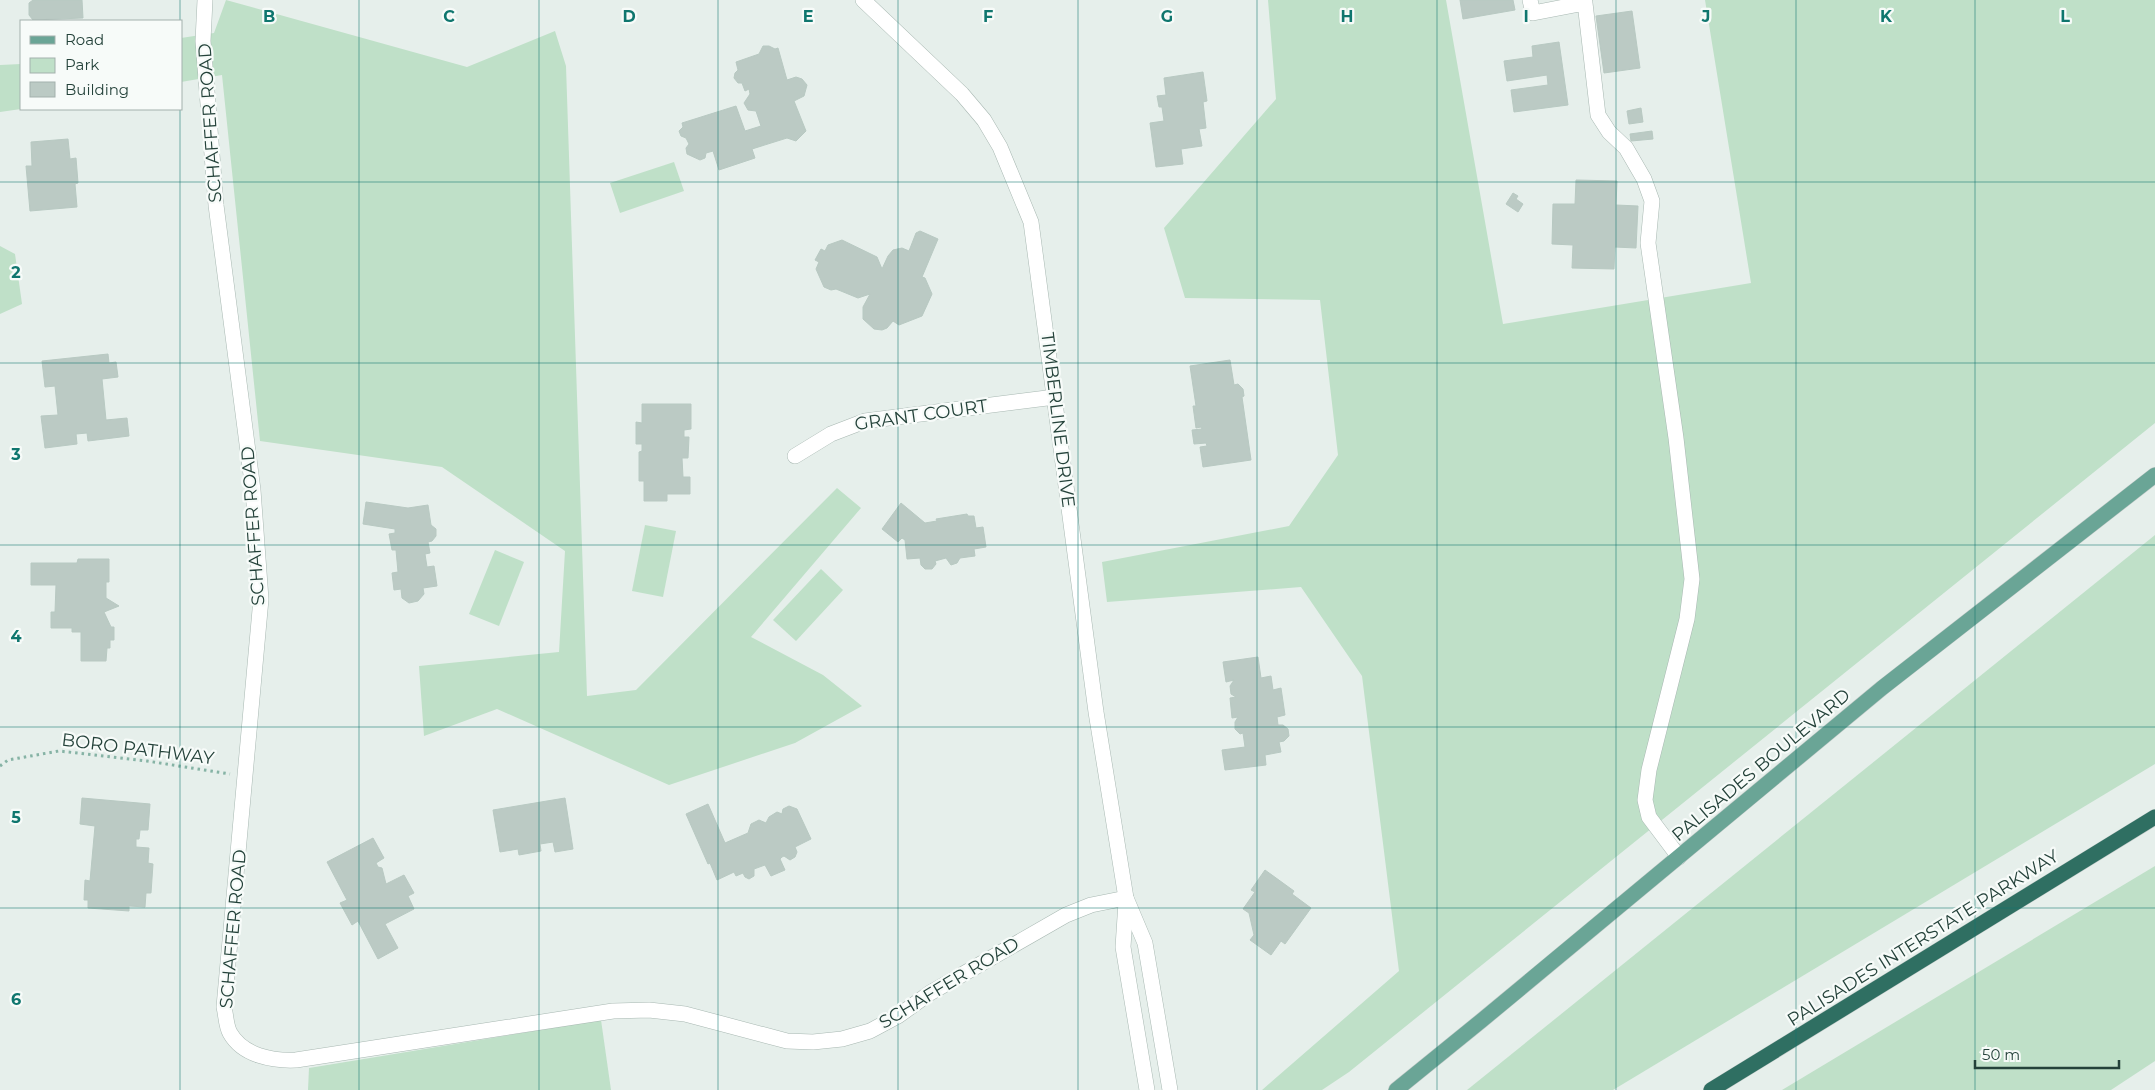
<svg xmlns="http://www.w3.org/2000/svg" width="2155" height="1090" font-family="Montserrat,sans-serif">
<rect width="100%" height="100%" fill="#e6efeb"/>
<g fill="#bfe0c8">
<path d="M 226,0 L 467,67 L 555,31 L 566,66 L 587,696 L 636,690 L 837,488 L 861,508 L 751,637 L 823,675 L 862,706 L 795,743 L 669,785 L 497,709 L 424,736 L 419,666 L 559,652 L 565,551 L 442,467 L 260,441 L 222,75 L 181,82 L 181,38 L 214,33 Z"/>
<path d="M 1268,0 L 1446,0 L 1503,324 L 1751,283 L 1705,0 L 2155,0 L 2155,423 L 1349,1072 L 1322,1090 L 1262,1090 L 1399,971 L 1362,676 L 1301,587 L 1107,602 L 1102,562 L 1289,526 L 1338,455 L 1320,300 L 1185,298 L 1164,228 L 1276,99 Z"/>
<path d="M 21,64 L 21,109 L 0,112 L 0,65 Z"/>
<path d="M 674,162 L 684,191 L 620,213 L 610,183 Z"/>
<path d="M 0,246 L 15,254 L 22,304 L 0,314 Z"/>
<path d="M 645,525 L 676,531 L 663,597 L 632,591 Z"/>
<path d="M 2155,535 L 2155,764 L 1613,1090 L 1467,1090 Z"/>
<path d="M 495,550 L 524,562 L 499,626 L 469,614 Z"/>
<path d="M 821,569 L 843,590 L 796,641 L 773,620 Z"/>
<path d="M 2155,866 L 2155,1061 L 2111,1090 L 1782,1090 Z"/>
<path d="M 601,1020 L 611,1090 L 308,1090 L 309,1068 Z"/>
</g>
<g fill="#bbcac4" stroke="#b8c9c2">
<path d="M 33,0 L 82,0 L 83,18 L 33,20 L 29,15 L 29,3 Z"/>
<path d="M 1460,0 L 1513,0 L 1515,10 L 1463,19 Z"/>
<path d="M 1632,11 L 1640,68 L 1604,73 L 1596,16 Z"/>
<path d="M 1559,42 L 1568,105 L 1514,112 L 1511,90 L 1548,85 L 1547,75 L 1507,81 L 1504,61 L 1533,57 L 1532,46 Z"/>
<path d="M 763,46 L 769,46 L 775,49 L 778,48 L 787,80 L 796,77 L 802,79 L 807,85 L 804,96 L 794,101 L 806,131 L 796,141 L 787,138 L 752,149 L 755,158 L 719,170 L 713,151 L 706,153 L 705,158 L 700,160 L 687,154 L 686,148 L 689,144 L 686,138 L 681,136 L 679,131 L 683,127 L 682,123 L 736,106 L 745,131 L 761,126 L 756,111 L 748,110 L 744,103 L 750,94 L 749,89 L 745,91 L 742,83 L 738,83 L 734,78 L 735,73 L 738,70 L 736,62 L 759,54 Z"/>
<path d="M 1203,72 L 1207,101 L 1203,102 L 1206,128 L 1199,129 L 1202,146 L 1181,149 L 1183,164 L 1156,167 L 1150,123 L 1164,121 L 1162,107 L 1159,107 L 1157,96 L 1166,95 L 1164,78 Z"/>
<path d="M 1641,108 L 1643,122 L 1629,124 L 1627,111 Z"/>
<path d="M 1652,131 L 1653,139 L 1631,141 L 1630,134 Z"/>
<path d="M 68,139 L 70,159 L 76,158 L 78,183 L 75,184 L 77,207 L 30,211 L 26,166 L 32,166 L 31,142 Z"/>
<path d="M 1576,180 L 1617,181 L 1616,205 L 1638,206 L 1636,248 L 1615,247 L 1614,269 L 1572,268 L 1573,245 L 1552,244 L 1553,204 L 1575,204 Z"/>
<path d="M 1513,193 L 1518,196 L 1516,199 L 1523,204 L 1518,212 L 1506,204 Z"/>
<path d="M 920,231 L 938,239 L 922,277 L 925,278 L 932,294 L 922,316 L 899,325 L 893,321 L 887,328 L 882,330 L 874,329 L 863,319 L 863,307 L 870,294 L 858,298 L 836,289 L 831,290 L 824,287 L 816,269 L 819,262 L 815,260 L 821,249 L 825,251 L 828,245 L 842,240 L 877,257 L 882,269 L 888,256 L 893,250 L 902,248 L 909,251 L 916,233 Z"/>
<path d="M 108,354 L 109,363 L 116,362 L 118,377 L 102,379 L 106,420 L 127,418 L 129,436 L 88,441 L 87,433 L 76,434 L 77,444 L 45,448 L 41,416 L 58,415 L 55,386 L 45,387 L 42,361 Z"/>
<path d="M 1230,360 L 1234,385 L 1238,384 L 1243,389 L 1244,396 L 1242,397 L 1251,460 L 1203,467 L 1200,447 L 1207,446 L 1206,443 L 1194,444 L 1192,430 L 1202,429 L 1201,427 L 1196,428 L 1193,406 L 1196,406 L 1190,366 Z"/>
<path d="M 642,404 L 691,404 L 691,429 L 684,430 L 684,437 L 689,437 L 688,458 L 682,458 L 683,477 L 690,477 L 690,494 L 667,494 L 667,501 L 644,501 L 644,481 L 639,481 L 639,452 L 642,451 L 642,444 L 636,444 L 636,422 L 642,423 Z"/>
<path d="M 366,502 L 408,508 L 428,505 L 431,525 L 436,529 L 436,536 L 432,541 L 428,542 L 430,553 L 425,554 L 427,567 L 434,566 L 437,586 L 423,588 L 424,594 L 418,601 L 409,603 L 402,598 L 401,589 L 394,590 L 392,573 L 398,572 L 396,550 L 392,550 L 389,534 L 395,533 L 395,529 L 363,524 Z"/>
<path d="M 901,503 L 925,523 L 937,521 L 936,519 L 967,514 L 968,516 L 974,516 L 976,528 L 983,527 L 986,547 L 974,549 L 975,556 L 960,558 L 957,563 L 951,565 L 946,558 L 935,561 L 936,564 L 932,569 L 925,569 L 921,565 L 920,558 L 907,559 L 905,540 L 902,538 L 898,542 L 882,529 Z"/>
<path d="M 78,559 L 109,559 L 109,582 L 106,582 L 106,598 L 119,606 L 104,612 L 111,627 L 114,627 L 114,640 L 110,640 L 110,648 L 107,648 L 106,661 L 81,661 L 81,632 L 72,632 L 72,628 L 51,628 L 51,612 L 55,612 L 56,585 L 31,585 L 31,563 L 77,563 Z"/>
<path d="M 1258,657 L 1261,678 L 1271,676 L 1273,690 L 1281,688 L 1285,715 L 1277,717 L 1278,725 L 1283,725 L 1288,729 L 1289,736 L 1284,741 L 1279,742 L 1281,752 L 1265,755 L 1266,765 L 1225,770 L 1222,750 L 1245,747 L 1243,733 L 1240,734 L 1235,729 L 1235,722 L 1238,717 L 1232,718 L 1230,698 L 1236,697 L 1231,694 L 1230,686 L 1234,680 L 1226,682 L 1223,662 Z"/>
<path d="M 82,798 L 150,804 L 148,830 L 140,830 L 139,839 L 136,839 L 136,847 L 149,848 L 148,863 L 153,864 L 151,893 L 146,893 L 145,907 L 129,906 L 129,911 L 88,908 L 88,900 L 84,900 L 85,880 L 90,881 L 95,826 L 80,824 Z"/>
<path d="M 565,798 L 573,849 L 555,852 L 553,842 L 540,844 L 541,851 L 519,855 L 518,849 L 500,852 L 493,810 Z"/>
<path d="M 708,804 L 725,843 L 748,833 L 751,824 L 759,820 L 766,823 L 769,817 L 777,812 L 782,814 L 783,809 L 789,806 L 797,809 L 811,839 L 795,847 L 797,852 L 795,857 L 790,860 L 784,856 L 782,857 L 780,859 L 785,870 L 771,876 L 765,865 L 754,869 L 754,876 L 749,879 L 745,877 L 743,873 L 736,876 L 734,872 L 717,880 L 710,863 L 708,864 L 686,814 Z"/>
<path d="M 373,838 L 384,858 L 376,863 L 378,867 L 382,868 L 386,884 L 404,875 L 414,893 L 408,896 L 414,909 L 385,924 L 398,948 L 378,959 L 358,921 L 352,925 L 340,903 L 347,900 L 327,862 Z"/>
<path d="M 1265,870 L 1294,891 L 1292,894 L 1311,908 L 1285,944 L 1281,941 L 1271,955 L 1250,940 L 1254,935 L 1249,913 L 1243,909 L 1255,892 L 1251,890 Z"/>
</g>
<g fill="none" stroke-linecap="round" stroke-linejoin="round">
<defs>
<g id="minor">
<path d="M 205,0 L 203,41 L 216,205 L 253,490 L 261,599 L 224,1007 C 226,1015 226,1026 230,1033 C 243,1056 273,1061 296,1060 L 613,1011 L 649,1010 L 685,1014 L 787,1041 L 813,1042 L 842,1039 L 870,1031 L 898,1016 L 930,993 L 1066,915 L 1091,905 L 1126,898"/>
<path d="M 863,0 L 962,94 L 984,120 L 1000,147 L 1031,222 L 1096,712 L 1126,898 L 1145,943 L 1170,1090"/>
<path d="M 1530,0 L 1533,13 L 1585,3 L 1598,115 L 1609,132 L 1626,148 L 1644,179 L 1652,201 L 1648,243 L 1676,438 L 1692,579 L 1687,619 L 1649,770 L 1645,800 L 1649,817 L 1679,857"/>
<path d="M 795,456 L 831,434 L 865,421 L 1055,397"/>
<path d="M 1126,902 L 1123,947 L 1147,1090"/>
</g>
<path id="major" d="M 1396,1090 L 1481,1021 L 1882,688 L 2155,475"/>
<path id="highway" d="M 1711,1090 L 2155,817"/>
</defs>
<use href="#minor" stroke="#a8b8b2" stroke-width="16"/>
<use href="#major" stroke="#c2cac8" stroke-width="16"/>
<use href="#highway" stroke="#c2cac8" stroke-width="16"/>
<path stroke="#86b3a5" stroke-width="3" stroke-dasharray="2.5 4" stroke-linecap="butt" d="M 0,766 L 8,760 L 59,751 L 147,761 L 230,774"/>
<use href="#minor" stroke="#fff" stroke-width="15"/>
<use href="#major" stroke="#6aa596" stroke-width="15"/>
<use href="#highway" stroke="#2f6f62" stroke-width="15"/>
</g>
<path fill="none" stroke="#0f766e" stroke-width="1" stroke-opacity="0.55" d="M 180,0 L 180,21M 359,0 L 359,1090M 539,0 L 539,1090M 718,0 L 718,1090M 898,0 L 898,1090M 1078,0 L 1078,1090M 1257,0 L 1257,1090M 1437,0 L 1437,1090M 1616,0 L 1616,1090M 1796,0 L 1796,1090M 1975,0 L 1975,1090M 180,109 L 180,1090M 0,182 L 2155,182M 0,363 L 2155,363M 0,545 L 2155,545M 0,727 L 2155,727M 0,908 L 2155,908"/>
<g text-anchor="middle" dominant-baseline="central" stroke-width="4.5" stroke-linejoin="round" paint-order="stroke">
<g font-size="18" fill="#24423a" stroke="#f7fbf9">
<text transform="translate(210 123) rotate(-94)">SCHAFFER ROAD</text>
<text transform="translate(921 415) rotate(-8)">GRANT COURT</text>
<text transform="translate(1058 420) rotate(83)">TIMBERLINE DRIVE</text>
<text transform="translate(253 526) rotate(-94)">SCHAFFER ROAD</text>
<text transform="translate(138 749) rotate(7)">BORO PATHWAY</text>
<text transform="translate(1761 765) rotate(-40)">PALISADES BOULEVARD</text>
<text transform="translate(233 929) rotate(-85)">SCHAFFER ROAD</text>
<text transform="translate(1923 938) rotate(-32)">PALISADES INTERSTATE PARKWAY</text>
<text transform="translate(949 983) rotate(-31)">SCHAFFER ROAD</text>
</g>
</g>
<g font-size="16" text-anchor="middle" font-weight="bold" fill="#0f766e" stroke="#f7fbf9" stroke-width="4.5" stroke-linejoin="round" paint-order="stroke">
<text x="269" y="22">B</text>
<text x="449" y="22">C</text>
<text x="629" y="22">D</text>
<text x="808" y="22">E</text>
<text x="988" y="22">F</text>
<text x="1167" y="22">G</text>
<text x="1347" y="22">H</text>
<text x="1526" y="22">I</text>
<text x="1706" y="22">J</text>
<text x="1886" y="22">K</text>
<text x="2065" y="22">L</text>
<text x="16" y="278">2</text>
<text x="16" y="460">3</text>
<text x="16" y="642">4</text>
<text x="16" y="823">5</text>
<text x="16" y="1005">6</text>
</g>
<rect x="20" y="20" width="162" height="90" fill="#f7fbf9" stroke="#a3b1ad"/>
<rect x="30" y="36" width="25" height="8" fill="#6aa596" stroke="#a3b1ad"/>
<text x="65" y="45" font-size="15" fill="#24423a">Road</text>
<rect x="30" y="58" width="25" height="15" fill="#bfe0c8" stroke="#a3b1ad"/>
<text x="65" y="70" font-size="15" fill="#24423a">Park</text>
<rect x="30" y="82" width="25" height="15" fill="#bbcac4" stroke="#a3b1ad"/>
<text x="65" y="95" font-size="15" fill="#24423a">Building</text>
<path d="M1975 1060v8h144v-8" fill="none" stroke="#24423a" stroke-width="2.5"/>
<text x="1982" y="1060" font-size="15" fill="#24423a" stroke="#f7fbf9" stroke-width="4" paint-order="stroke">50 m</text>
</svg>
